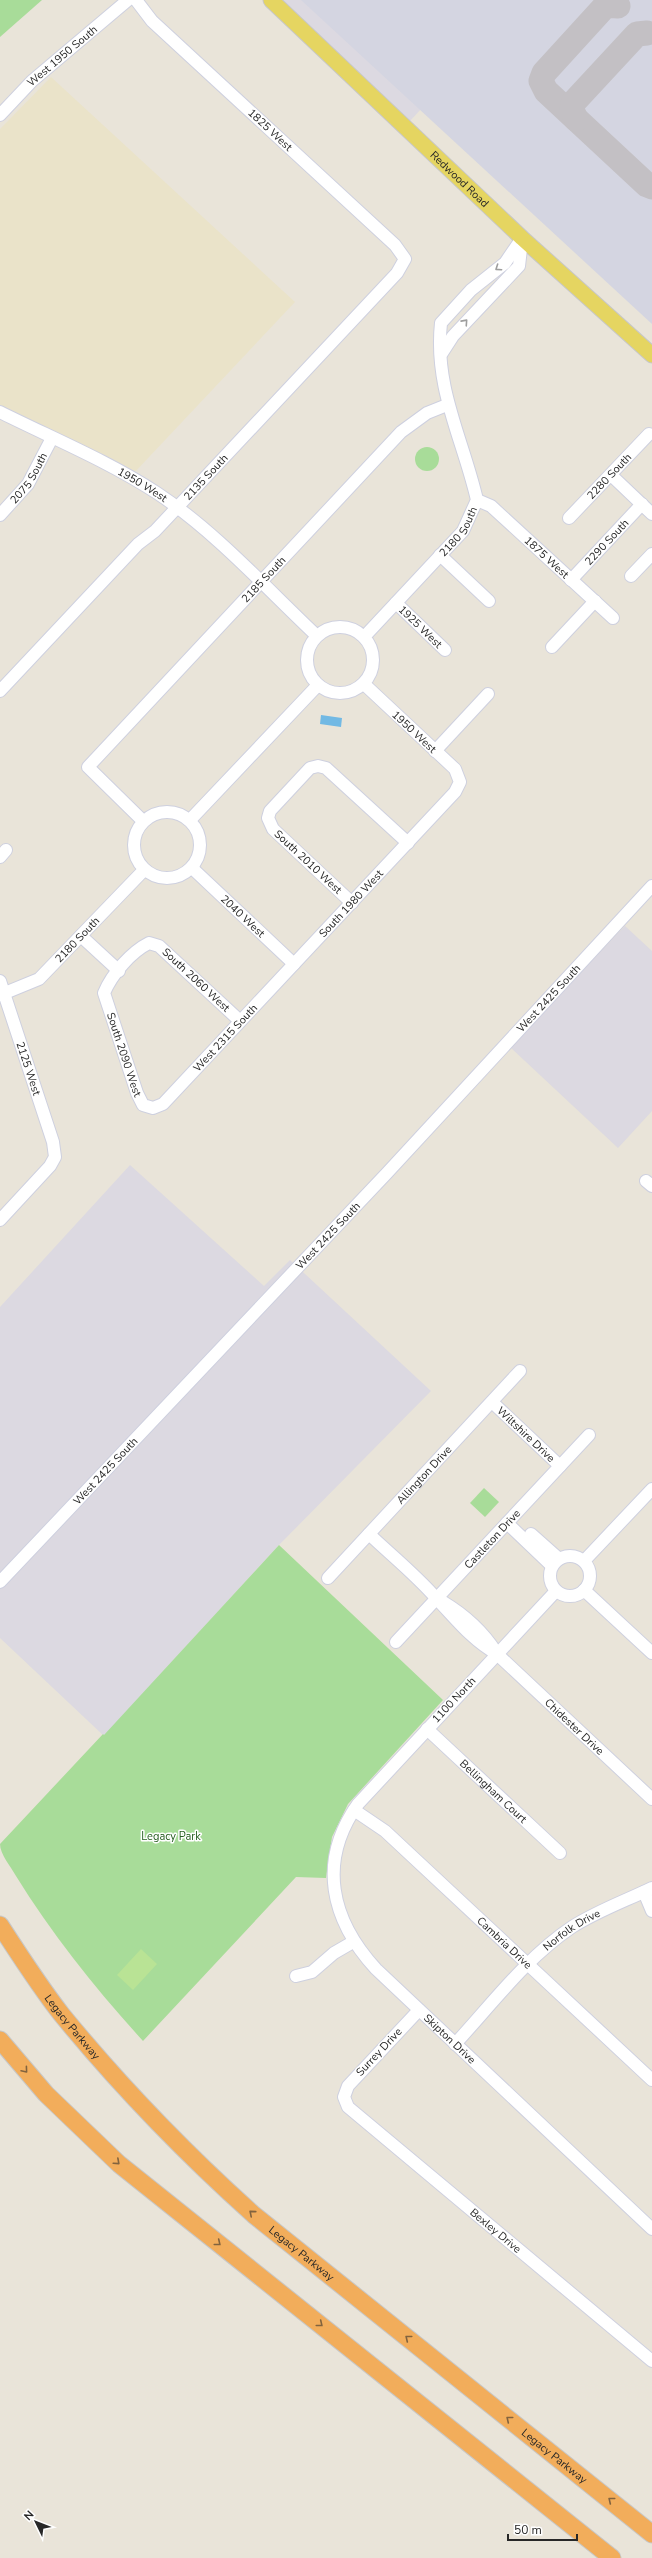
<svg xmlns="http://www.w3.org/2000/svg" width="652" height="2558" font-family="'Nunito Sans',sans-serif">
<rect width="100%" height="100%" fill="#e9e4d9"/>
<g fill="#dcd9e1">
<path d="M 280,0 L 522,0 L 410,121 Z"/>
<path d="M 625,926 L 652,951 L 652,1111 L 618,1148 L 510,1047 Z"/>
<path d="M 130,1165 L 264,1286 L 290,1260 L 431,1391 L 279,1545 L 104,1736 L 0,1638 L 0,1307 Z"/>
</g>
<path fill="#eae3c9" d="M 51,77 L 295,302 L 134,473 L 0,406 L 0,129 Z"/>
<path fill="#d4d5e1" d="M 301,0 L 652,0 L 652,324 Z"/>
<g fill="#a8dc99">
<path d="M 0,0 L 42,0 L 0,37 Z"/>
<circle cx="427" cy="459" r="12"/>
<path d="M 484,1488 L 499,1502 L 485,1517 L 470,1503 Z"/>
<path d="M 279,1545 L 443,1700 L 348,1804 L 332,1837 L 326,1878 L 296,1877 L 143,2041 C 96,1989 53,1936 16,1876 C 11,1867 0,1854 0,1844 L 103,1734 L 104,1735 Z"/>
</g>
<path fill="#b9e395" d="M 141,1949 L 157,1964 L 133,1990 L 117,1975 Z"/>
<path fill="#72b9e4" d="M 321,715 L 342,718 L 341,727 L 320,724 Z"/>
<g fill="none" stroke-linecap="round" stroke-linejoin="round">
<g stroke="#c3c0c4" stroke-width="25">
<path d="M 618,6 L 606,5 L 544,73 L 541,81 L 546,91 L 647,185 L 652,187"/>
<path d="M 576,119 L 572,110 L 573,103 L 637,34 L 647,33"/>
</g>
<defs>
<g id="minor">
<path id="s1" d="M 0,115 L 32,81 L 128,0"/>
<path d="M 442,353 L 453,336 L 519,266 L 522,240"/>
<path id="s2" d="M 0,412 C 52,438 108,461 157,493 C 216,532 266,588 317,636"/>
<path d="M 611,475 L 652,514"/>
<path id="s3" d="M 477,500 L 491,506 L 613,618"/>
<path id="s4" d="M 0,515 L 28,484 L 52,438"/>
<path id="s5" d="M 569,518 L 649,434"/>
<path d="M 440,555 L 489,601"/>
<path d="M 631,576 L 652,554"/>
<path id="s6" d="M 571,580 L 642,504"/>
<path id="s7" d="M 396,603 L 445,650"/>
<circle cx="340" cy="660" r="33"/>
<path id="s8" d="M 364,637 L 463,531 L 477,500 C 463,439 434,388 441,323 L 471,290 L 505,263 L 522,238"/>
<path d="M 552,647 L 595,601"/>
<path id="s9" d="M 0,691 L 138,544 L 155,531 L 185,499 L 397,273 L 405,259 L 395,245 L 152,21 L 136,0"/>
<path d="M 435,751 L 488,694"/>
<circle cx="167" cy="845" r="33"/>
<path d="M 190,820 L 318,685"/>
<path id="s10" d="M 143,821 L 88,767 L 401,432 L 427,413 L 447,405"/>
<path d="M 0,857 L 6,850"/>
<path id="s11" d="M 192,868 L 294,964"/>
<path d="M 352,903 L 273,829 L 268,818 L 270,811 L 310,768 L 318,766 L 326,768 L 408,843"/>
<path d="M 81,936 L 119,971"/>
<path id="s12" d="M 0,981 L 53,1142 L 55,1157 L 50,1166 L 0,1220"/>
<path id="s13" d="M 0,995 L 39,979 L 144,870"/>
<path id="s14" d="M 240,1021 L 159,946 L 149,943 C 131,952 112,974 104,993 L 137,1093 L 143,1105 L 153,1108 L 163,1104 L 455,792 L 460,782 L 455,769 L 364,684"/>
<path d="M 646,1181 L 652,1186"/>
<path id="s15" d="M 492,1402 L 560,1466"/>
<path d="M 507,1523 L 552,1566"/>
<path id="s16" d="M 369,1534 C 391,1555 416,1575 436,1598 C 456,1619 472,1640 497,1654 L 652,1799"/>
<path d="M 531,1534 L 558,1558"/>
<circle cx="570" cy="1576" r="20"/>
<path d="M 584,1561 L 652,1489"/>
<path id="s17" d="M 328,1578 L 520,1371"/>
<path id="s18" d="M 0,1582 L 387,1173 L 652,886"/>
<path d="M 584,1590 L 652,1653"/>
<path id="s19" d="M 556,1591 L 358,1804 C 317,1862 331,1920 376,1969 L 652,2229"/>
<path d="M 443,1602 C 463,1614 483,1632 496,1652"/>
<path id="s20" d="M 396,1642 L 589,1435"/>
<path id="s21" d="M 427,1729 L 560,1853"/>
<path id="s22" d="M 354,1810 L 385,1831 L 652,2080"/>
<path d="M 644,1892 L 652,1911"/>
<path d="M 296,1976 L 312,1972 L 334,1953 L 353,1942"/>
<path id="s23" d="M 419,2010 L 348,2086 L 344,2097 L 348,2107 L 652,2361"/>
<path id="s24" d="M 455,2044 C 492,2004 527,1957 572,1927 C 597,1911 625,1901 652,1888"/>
</g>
<g id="major">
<path id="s25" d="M 271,0 L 522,238 L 652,355"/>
</g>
<g id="highway">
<path id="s26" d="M 0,1925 C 20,1956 40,1987 62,2015 C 121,2087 185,2153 254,2215 L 652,2534"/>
<path d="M 0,2040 L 46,2094 L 119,2164 L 612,2558"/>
</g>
</defs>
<use href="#minor" stroke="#ced0df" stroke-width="14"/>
<use href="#major" stroke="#c7c7c7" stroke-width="17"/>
<use href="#highway" stroke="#c7c7c7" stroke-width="19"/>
<use href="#minor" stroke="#fff" stroke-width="12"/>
<use href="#major" stroke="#e5d561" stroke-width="15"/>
<use href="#highway" stroke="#f2ad5b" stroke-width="17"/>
</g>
<defs><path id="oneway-chevron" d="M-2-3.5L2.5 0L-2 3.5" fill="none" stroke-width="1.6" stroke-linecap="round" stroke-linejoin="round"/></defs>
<g stroke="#9e9e9e">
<use href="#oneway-chevron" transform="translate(498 268) rotate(146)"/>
<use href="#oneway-chevron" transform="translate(465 322) rotate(-48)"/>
</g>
<g stroke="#82633e">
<use href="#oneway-chevron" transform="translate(25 2070) rotate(50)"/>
<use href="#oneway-chevron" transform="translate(117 2162) rotate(42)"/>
<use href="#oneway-chevron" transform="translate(252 2213) rotate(-139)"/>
<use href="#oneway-chevron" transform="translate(218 2243) rotate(39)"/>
<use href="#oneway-chevron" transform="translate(320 2324) rotate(39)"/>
<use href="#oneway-chevron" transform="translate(408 2338) rotate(-141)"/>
<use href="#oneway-chevron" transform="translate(509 2419) rotate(-141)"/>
<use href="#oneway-chevron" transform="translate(611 2500) rotate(-141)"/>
</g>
<g text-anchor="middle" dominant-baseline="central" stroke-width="3" stroke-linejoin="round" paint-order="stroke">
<g font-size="11" fill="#272727" stroke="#fff">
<text stroke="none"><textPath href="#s1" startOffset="86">West 1950 South</textPath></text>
<text transform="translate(270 130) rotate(43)">1825 West</text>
<text stroke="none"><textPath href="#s25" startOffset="260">Redwood Road</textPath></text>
<text stroke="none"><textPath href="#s5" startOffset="58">2280 South</textPath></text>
<text stroke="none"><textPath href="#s4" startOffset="47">2075 South</textPath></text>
<text stroke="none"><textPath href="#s9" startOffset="297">2135 South</textPath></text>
<text stroke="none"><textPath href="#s2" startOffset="160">1950 West</textPath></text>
<text stroke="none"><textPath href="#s8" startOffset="142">2180 South</textPath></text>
<text stroke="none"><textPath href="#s6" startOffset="52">2290 South</textPath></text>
<text stroke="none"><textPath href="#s3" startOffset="91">1875 West</textPath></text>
<text stroke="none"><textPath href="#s10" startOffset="334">2185 South</textPath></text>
<text stroke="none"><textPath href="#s7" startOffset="34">1925 West</textPath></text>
<text transform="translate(414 732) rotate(43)">1950 West</text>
<text transform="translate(308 862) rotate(43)">South 2010 West</text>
<text stroke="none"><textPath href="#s14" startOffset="604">South 1980 West</textPath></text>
<text stroke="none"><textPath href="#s11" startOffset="70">2040 West</textPath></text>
<text stroke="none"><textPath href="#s13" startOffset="97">2180 South</textPath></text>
<text transform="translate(196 980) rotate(43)">South 2060 West</text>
<text stroke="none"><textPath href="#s18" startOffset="801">West 2425 South</textPath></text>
<text stroke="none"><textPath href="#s14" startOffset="420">West 2315 South</textPath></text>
<text stroke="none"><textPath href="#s14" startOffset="254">South 2090 West</textPath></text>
<text stroke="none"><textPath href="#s12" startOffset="92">2125 West</textPath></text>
<text stroke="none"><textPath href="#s18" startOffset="477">West 2425 South</textPath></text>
<text stroke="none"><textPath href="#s15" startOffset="47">Wiltshire Drive</textPath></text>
<text stroke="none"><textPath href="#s18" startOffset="153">West 2425 South</textPath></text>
<text stroke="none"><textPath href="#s17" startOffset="141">Allington Drive</textPath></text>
<text stroke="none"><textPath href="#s20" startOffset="141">Castleton Drive</textPath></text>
<text transform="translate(454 1700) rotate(-47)">1100 North</text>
<text stroke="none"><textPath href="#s16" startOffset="282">Chidester Drive</textPath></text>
<text stroke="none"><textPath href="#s21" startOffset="91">Bellingham Court</textPath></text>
<text stroke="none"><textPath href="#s24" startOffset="164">Norfolk Drive</textPath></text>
<text stroke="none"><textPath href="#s22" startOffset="201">Cambria Drive</textPath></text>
<text stroke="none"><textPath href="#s26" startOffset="125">Legacy Parkway</textPath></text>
<text stroke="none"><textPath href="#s19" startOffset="574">Skipton Drive</textPath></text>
<text transform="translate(379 2052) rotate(-47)">Surrey Drive</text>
<text stroke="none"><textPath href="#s23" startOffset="319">Bexley Drive</textPath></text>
<text stroke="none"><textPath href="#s26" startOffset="448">Legacy Parkway</textPath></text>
<text stroke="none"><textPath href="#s26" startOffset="772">Legacy Parkway</textPath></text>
</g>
<g font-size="11" fill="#245d1e" stroke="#fff">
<text x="171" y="1836">Legacy Park</text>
</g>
</g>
<g transform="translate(36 2522) rotate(313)" stroke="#ffffff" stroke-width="3" paint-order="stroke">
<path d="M0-3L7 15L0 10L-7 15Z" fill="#272727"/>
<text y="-6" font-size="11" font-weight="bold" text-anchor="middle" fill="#272727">N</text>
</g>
<path d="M508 2534v6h69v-6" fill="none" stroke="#272727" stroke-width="2"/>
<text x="514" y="2534" font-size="12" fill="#272727" stroke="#ffffff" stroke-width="3" paint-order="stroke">50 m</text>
</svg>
